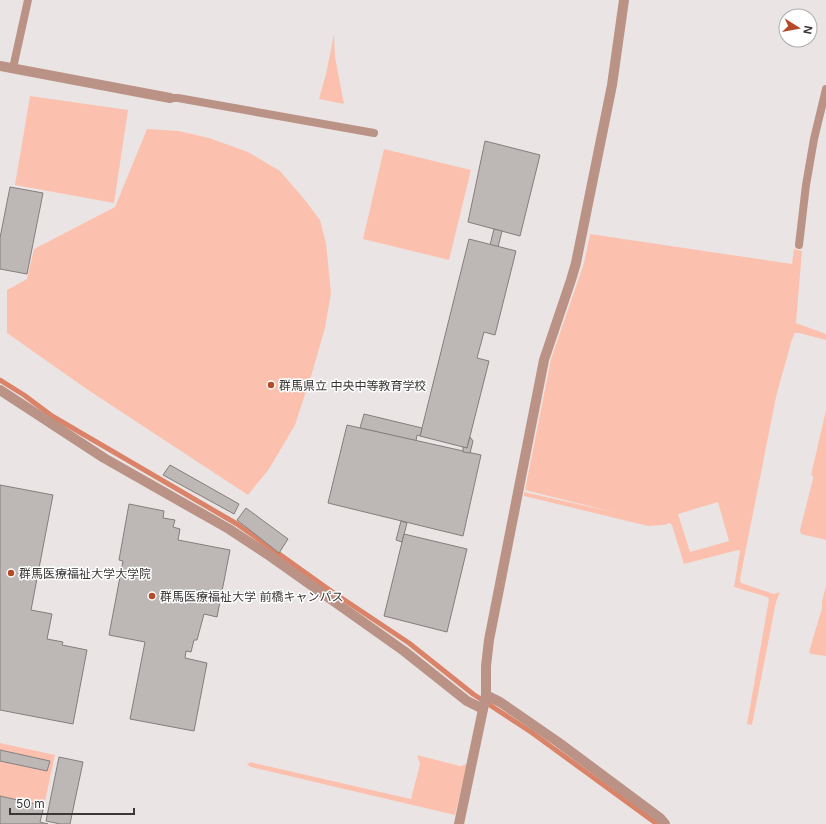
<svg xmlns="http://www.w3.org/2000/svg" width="826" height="824" font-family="Inter,'Noto Sans JP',sans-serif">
<rect width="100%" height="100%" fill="#eae5e4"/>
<g fill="#fcc1ae" fill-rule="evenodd">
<path d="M 334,34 L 335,57 L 344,104 L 319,99 L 326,74 Z"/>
<path d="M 30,96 L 128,110 L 114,203 L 15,185 Z"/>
<path d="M 147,129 L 179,131 L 209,138 L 248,152 L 280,171 L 305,200 L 320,220 L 326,243 L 331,293 L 325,328 L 312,373 L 295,425 L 269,469 L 248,495 L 88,390 L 7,333 L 7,290 L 27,279 L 34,249 L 115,207 Z"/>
<path d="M 384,149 L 471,170 L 449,260 L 363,239 Z"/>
<path d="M 590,234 L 792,264 L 794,249 L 802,251 L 796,323 L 826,334 L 826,340 L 799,333 L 795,333 L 792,339 L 776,397 L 740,579 L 741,583 L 774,594 L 780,592 L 776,602 L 752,725 L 747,724 L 769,599 L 767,597 L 734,587 L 740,551 L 738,550 L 684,564 L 672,525 L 670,523 L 664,525 L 648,526 L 524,496 L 524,492 L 617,513 L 525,490 L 551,359 L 584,263 ZM 718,502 L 729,541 L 690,552 L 678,514 Z"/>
<path d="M 826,410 L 826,540 L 801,534 L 800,530 L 813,479 L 813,476 L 811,475 Z"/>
<path d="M 826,586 L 826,656 L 811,654 L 809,652 L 822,608 L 822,601 Z"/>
<path d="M 0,743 L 55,755 L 44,806 L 0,796 L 0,761 L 47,771 L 50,761 L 0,750 Z"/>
<path d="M 417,755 L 460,766 L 467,764 L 455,815 L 251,767 L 247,765 L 250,762 L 411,799 L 420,764 Z"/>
</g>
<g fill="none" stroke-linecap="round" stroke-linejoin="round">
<path stroke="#da8368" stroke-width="5" d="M 0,380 L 24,395 L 52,416 L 237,524 L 331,591 L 409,643 L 473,694 L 531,732 L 657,824"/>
</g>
<g fill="#bdb8b6" stroke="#837e7d">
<path d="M 485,141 L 540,155 L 520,236 L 468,222 Z"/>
<path d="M 10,187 L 43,193 L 27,274 L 0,269 L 0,238 Z"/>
<path d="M 494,229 L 502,231 L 498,247 L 490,245 Z"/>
<path d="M 469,239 L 516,251 L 495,335 L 484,332 L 477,358 L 489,361 L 467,448 L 420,436 Z"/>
<path d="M 364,414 L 422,428 L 420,436 L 417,435 L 416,441 L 360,428 Z"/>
<path d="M 347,425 L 481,455 L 463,536 L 328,503 Z"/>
<path d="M 470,437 L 473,441 L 470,453 L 463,452 L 463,447 L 467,448 Z"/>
<path d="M 170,465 L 239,504 L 234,514 L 163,475 Z"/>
<path d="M 0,485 L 53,495 L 31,610 L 52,614 L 47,639 L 63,642 L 62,645 L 87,650 L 73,724 L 0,710 Z"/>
<path d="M 129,504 L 164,511 L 163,518 L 175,520 L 173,527 L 180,529 L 178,540 L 230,550 L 217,617 L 204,614 L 197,640 L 194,640 L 191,652 L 186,651 L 185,658 L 207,663 L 194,731 L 130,719 L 145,642 L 109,635 L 123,561 L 119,560 Z"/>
<path d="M 246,508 L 288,539 L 279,553 L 237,520 Z"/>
<path d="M 401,521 L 407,523 L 402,542 L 396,540 Z"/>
<path d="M 404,534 L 467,549 L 447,632 L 384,616 Z"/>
<path d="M 0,750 L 50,761 L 47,771 L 0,761 Z"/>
<path d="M 59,757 L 83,762 L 70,824 L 60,824 L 46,821 Z"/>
<path d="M 0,796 L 44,806 L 40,822 L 48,824 L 0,824 Z"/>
</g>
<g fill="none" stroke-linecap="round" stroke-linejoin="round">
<g stroke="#ba9386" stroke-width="8">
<path d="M 13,68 L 28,0"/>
<path d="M 170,98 L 178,98 L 374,133"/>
<path d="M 799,245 L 806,185 L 814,139 L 826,89"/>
</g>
<g stroke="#ba9386" stroke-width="10">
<path d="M 0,66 L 170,98"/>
<path d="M 0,390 L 104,458 L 229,529 L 267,554 L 404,651 L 467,701 L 483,709"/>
<path d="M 486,695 L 500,702 L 558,742 L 660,818 L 665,824"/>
<path d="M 459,824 L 486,695 L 486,666 L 489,640 L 544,360 L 571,280 L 576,263 L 612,85 L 624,0"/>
</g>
</g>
<g fill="#b34b28" stroke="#fff" stroke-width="1.5">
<circle cx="271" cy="385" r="4"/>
<circle cx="11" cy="573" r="4"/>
<circle cx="152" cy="596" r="4"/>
</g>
<g text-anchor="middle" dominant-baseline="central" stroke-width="3" stroke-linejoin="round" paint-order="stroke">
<g font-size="12" fill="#3a3837" stroke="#fff" text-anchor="start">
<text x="279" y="385">群馬県立 中央中等教育学校</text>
<text x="19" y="573">群馬医療福祉大学大学院</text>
<text x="160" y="596">群馬医療福祉大学 前橋キャンパス</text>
</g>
</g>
<g transform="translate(798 28) rotate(101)"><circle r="19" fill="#ffffff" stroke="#b0afaf"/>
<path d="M0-3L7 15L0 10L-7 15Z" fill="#b34b28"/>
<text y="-6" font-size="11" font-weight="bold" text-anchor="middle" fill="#3a3837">N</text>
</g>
<path d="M10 808v6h124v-6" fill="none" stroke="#3a3837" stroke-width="2"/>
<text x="16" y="808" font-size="12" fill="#3a3837" stroke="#ffffff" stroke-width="3" paint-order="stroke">50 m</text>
</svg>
